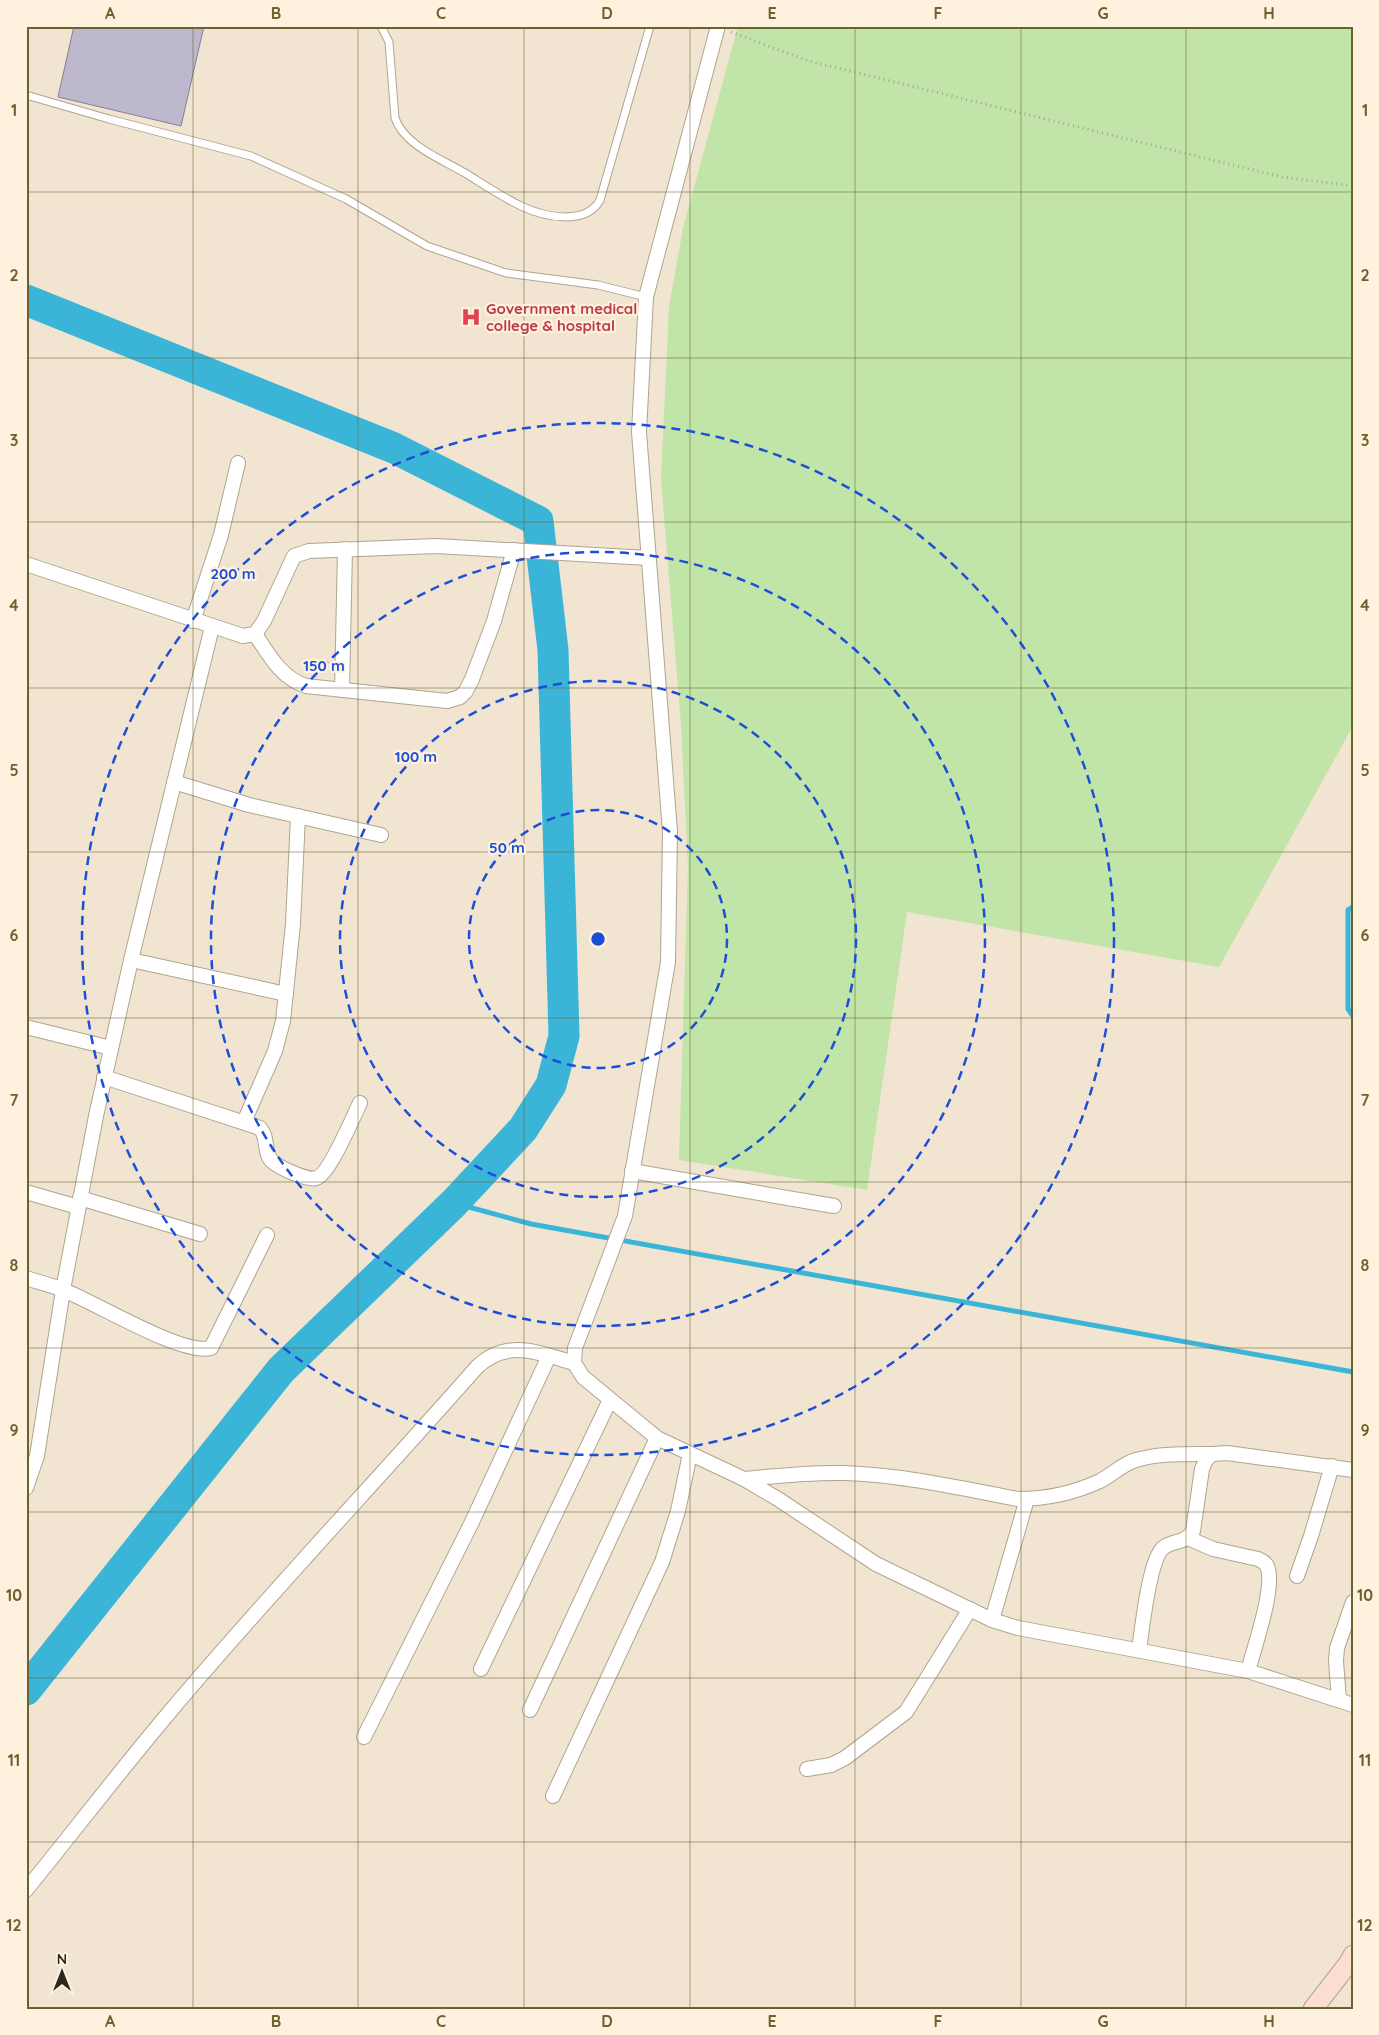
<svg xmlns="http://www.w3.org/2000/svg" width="1379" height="2035" font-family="Quicksand,sans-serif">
<rect width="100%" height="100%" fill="#f1e4d1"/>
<path fill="#c1e4a8" d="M 738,26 L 1353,26 L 1353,726 L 1219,967 L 907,912 L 867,1190 L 679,1160 L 688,865 L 681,725 L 661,479 L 669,307 L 683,228 Z"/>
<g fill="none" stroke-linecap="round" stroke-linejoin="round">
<g stroke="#3ab5d8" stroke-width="5">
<path d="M 1353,907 L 1348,910 L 1348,1009 L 1353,1016"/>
<path d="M 454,1203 L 531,1224 L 1353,1372"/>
</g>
<path stroke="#3ab5d8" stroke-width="31" d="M 26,300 L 394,448 L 538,521 L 553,650 L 564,1036 L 551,1085 L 523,1129 L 454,1203 L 281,1370 L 26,1690"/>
</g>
<path fill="#bdb8cd" stroke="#848093" d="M 74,26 L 204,26 L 181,126 L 58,97 Z"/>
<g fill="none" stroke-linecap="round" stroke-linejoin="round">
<defs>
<g id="lane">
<path d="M 381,26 L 389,42 L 395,118 C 404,145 441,159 465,173 C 483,184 502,197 521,206 C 544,217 586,226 600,200 L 650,26"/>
<path d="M 26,95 L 109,119 L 251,156 L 346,199 L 427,246 L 506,273 L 598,285 L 646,297"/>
</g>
<g id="street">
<path d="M 718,26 L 646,297 L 639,432 L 670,832 L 668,962 L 625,1216 L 575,1348 L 574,1363 L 583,1377 L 657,1438 L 744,1479 L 778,1499 L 876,1564 L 992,1620 L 1018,1628 L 1248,1671 L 1353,1705"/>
<path d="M 26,564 L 243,636 L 255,634 L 264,621 L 294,556 L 309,551 L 436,546 L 648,558"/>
<path d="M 193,621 L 221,535 L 238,463"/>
<path d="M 255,634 C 269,655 281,678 306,686 L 447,701 L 460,697 L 466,691 L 472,679 L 494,621 L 514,550"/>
<path d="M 342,690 L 345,549"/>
<path d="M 174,782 L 249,805 L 381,835"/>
<path d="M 131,960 L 286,994"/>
<path d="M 26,1027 L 111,1048"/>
<path d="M 104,1077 L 260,1128 C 269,1138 263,1154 273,1162 C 280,1168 308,1181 316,1178 C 329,1175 353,1117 360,1103"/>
<path d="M 244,1122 L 275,1051 L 283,1021 L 293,924 L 298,816"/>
<path d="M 632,1171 L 834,1206"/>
<path d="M 26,1192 L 78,1207"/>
<path d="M 80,1198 L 200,1234"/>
<path d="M 26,1278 C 38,1282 51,1285 63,1290 C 95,1302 182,1356 211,1348 L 267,1235"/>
<path d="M 744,1479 C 777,1476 810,1472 844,1473 C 903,1475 960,1488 1018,1499 C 1046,1499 1074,1493 1100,1481 C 1112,1475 1122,1464 1136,1460 C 1161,1453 1186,1454 1212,1454"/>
<path d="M 26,1488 L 37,1456 L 63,1290 L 96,1116 L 131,960 L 212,627"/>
<path d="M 1188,1538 L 1213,1549 L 1258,1559 C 1262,1561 1265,1562 1267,1566 C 1276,1586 1254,1648 1248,1671"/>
<path d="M 1297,1576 L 1311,1536 L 1332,1466"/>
<path d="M 992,1620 L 1027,1499"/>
<path d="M 1139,1650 C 1142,1630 1149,1560 1163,1548 C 1174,1539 1184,1545 1193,1531 L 1202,1469 L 1206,1460 L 1212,1454 L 1227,1453 L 1353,1470"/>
<path d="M 481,1669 L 610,1400"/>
<path d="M 1339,1700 L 1336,1661 L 1337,1648 L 1353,1602"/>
<path d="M 530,1710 L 657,1438"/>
<path d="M 364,1737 L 471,1524 L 549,1356"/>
<path d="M 807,1769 L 831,1765 L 845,1758 L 906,1712 L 970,1609"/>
<path d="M 553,1796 L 662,1562 L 678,1511 L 690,1454"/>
<path d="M 26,1890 C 74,1831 120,1771 168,1714 C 268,1595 375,1483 477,1367 C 507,1338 539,1353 574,1363"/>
</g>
<path id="secondary" d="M 1313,2009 L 1348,1964 L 1353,1955"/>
</defs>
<use href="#lane" stroke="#b0a492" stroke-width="9"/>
<use href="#street" stroke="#b0a492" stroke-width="16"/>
<use href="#secondary" stroke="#b0a492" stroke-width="21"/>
<path stroke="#aca293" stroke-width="3" stroke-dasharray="1 4" stroke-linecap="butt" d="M 731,32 L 809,61 L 1282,177 L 1353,186"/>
<use href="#lane" stroke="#fff" stroke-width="7"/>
<use href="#street" stroke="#fff" stroke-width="14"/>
<use href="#secondary" stroke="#fbded0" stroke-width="19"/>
</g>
<path fill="none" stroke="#6b632f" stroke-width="1" stroke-opacity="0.55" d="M 193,26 L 193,2009M 358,26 L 358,2009M 524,26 L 524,2009M 690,26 L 690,2009M 855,26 L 855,2009M 1021,26 L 1021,2009M 1186,26 L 1186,2009M 26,192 L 1353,192M 26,358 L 1353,358M 26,522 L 1353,522M 26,688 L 1353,688M 26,852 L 1353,852M 26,1018 L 1353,1018M 26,1182 L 1353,1182M 26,1348 L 1353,1348M 26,1512 L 1353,1512M 26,1678 L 1353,1678M 26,1842 L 1353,1842"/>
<g fill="none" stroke="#1d4ed8" stroke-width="2.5" stroke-dasharray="9 6">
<circle cx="598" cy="939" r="129"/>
<circle cx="598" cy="939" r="258"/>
<circle cx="598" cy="939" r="387"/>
<circle cx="598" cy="939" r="516"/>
</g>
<defs>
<symbol id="hospital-bare" viewBox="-9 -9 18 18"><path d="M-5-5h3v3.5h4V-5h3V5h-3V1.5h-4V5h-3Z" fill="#e0444e" stroke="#fef2de" stroke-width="2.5" paint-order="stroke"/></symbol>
</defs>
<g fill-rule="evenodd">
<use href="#hospital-bare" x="457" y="303" width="28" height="28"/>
</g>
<g text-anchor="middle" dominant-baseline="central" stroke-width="4.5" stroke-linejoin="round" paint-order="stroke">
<g font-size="15" font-weight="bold" fill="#be3a42" stroke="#fef2de" text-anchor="start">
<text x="486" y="308">Government medical<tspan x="486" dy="17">college &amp; hospital</tspan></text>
</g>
</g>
<circle cx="598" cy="939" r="8" fill="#1d4ed8" stroke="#fef2de" stroke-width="2.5"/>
<g font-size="15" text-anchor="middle" font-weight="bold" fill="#1d4ed8" stroke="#fef2de" stroke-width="4.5" stroke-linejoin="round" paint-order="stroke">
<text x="233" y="579">200 m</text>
<text x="324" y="671">150 m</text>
<text x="416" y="762">100 m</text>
<text x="507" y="853">50 m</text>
</g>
<rect width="1379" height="2035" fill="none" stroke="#fef2de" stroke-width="55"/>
<g transform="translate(62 1972)" stroke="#fef2de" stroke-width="4" paint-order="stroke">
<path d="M0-4L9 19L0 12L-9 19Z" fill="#2c2720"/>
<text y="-8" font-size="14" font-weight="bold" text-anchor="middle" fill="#2c2720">N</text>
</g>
<rect x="28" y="28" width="1324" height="1980" fill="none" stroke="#6b632f" stroke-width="2"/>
<g font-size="16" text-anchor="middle" font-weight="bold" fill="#6b632f">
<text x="110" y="19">A</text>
<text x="276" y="19">B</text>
<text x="441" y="19">C</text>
<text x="607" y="19">D</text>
<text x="772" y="19">E</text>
<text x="938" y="19">F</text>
<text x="1103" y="19">G</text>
<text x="1269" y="19">H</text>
<text x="14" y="116">1</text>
<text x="1365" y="116">1</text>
<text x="14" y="281">2</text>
<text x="1365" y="281">2</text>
<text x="14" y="446">3</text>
<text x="1365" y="446">3</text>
<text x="14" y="611">4</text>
<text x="1365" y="611">4</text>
<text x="14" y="776">5</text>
<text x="1365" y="776">5</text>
<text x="14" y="941">6</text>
<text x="1365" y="941">6</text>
<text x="14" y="1106">7</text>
<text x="1365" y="1106">7</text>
<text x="14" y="1271">8</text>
<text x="1365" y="1271">8</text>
<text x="14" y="1436">9</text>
<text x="1365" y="1436">9</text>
<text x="14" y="1601">10</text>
<text x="1365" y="1601">10</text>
<text x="14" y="1766">11</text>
<text x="1365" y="1766">11</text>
<text x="14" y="1931">12</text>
<text x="1365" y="1931">12</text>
<text x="110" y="2027">A</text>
<text x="276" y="2027">B</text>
<text x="441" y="2027">C</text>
<text x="607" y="2027">D</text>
<text x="772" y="2027">E</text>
<text x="938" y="2027">F</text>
<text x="1103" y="2027">G</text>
<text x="1269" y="2027">H</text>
</g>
</svg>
